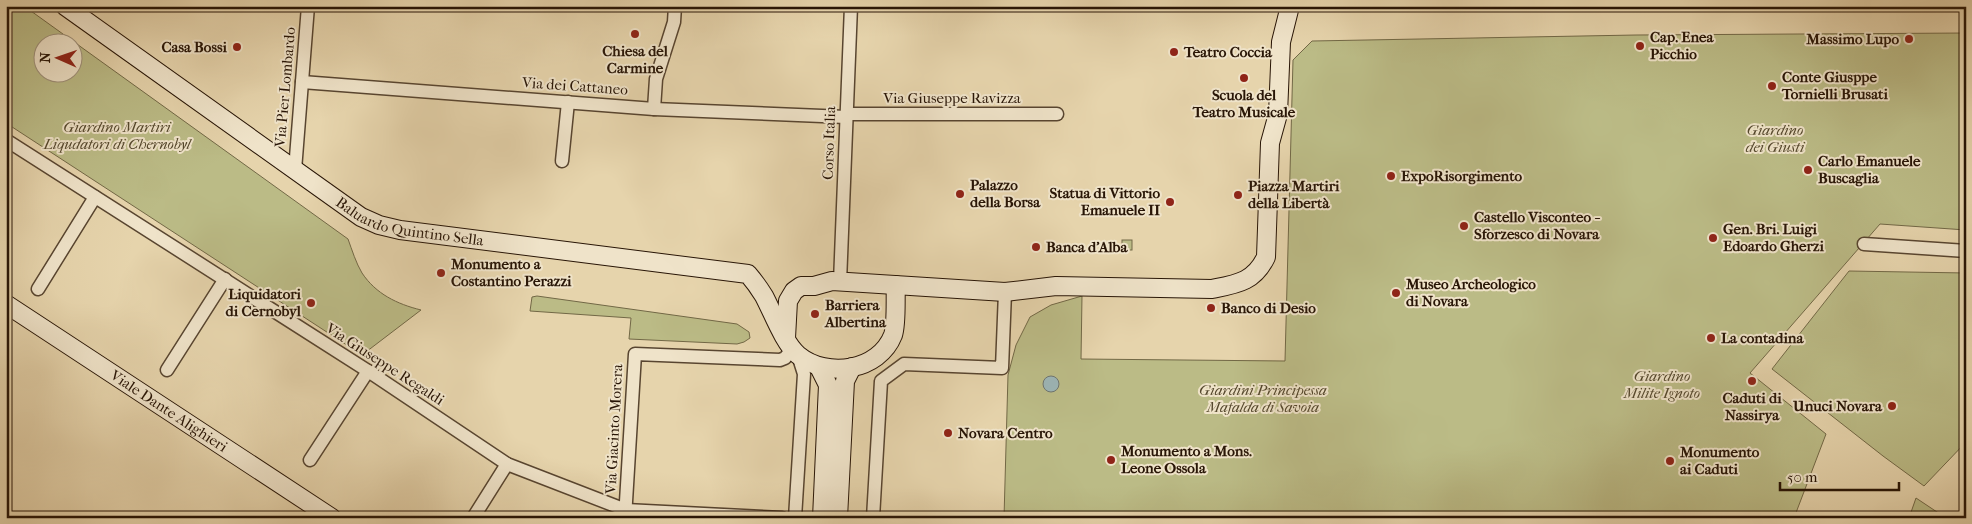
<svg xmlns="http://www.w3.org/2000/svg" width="1972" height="524" font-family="'IM FELL French Canon',serif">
<rect width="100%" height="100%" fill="#e6d4ac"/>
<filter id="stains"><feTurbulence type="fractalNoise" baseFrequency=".004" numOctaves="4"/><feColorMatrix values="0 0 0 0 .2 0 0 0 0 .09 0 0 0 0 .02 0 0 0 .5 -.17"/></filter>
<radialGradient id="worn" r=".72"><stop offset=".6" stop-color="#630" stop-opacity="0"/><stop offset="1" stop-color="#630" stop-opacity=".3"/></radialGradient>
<g fill="#bbbb86" stroke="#726846" fill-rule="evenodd">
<path d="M 6,6 L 24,6 L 348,239 C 352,250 356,263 362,273 C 376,294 397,304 421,310 L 362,355 L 6,123 ZM 42,42 L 72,42 L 72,72 L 42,72 Z"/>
<path d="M 1966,33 L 1966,230 L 1880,224 L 1750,373 L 1826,434 L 1794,518 L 1004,518 L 1008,375 L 1016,345 L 1030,317 L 1051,305 L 1082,296 L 1081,359 L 1285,361 L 1293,60 L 1312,41 L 1636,35 Z"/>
<rect x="1122" y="240" width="10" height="10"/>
<path d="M 1849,271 L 1966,273 L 1966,442 L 1924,486 L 1883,456 L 1772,369 Z"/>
<path d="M 537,296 L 737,324 L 749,332 L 750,338 L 744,342 L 737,344 L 629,339 L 631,318 L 530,311 L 532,297 Z"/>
<path d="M 1916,498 L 1946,518 L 1909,518 Z"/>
</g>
<circle fill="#9cb5b6" stroke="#6e7570" cx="1051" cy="384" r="8"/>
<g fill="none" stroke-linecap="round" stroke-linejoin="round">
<defs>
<g id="street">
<path d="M 302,82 L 654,109 L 846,117"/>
<path d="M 654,109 L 656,79 L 674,22 L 675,6"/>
<path d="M 846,114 L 1057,114"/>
<path d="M 6,140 L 368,371 L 507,464 L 626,510 L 782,518"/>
<path d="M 562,161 L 568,102"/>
<path d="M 295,170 L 308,6"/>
<path d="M 1864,244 L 1966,251"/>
<path d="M 840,282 L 851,6"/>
<path d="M 38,289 L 95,197"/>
<path d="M 167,370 L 225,279"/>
<path d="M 310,460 L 368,371"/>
<path d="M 473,518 L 507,464"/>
<path d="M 625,518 L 635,354 L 780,360 L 785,358 L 793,348"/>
<path d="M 795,518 L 804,374 L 798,355"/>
<path d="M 873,518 L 881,381 L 904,364 L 1002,368 L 1005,292"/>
</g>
<g id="secondary">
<path id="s1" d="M 65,6 L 361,217 L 379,225 L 400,230 L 748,274 C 754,281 759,288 764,296 C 773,313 784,343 798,355 C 827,379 879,371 893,335 C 897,323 895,299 896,285"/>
<path id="s2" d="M 6,304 L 332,518"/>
<path d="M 786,338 L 788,301 L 794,291 L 801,286 L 814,286 L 832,281 L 1005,292 L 1056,286 L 1212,289 C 1237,284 1254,282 1266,257 L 1270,143 L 1278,114 L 1281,42 L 1290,6"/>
<path d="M 819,367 L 828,385 L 822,518"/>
<path d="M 838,518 L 845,381 L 852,367"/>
</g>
</defs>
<use href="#street" stroke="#584530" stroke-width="15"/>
<use href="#secondary" stroke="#281506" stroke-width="20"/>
<use href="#street" stroke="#efe3c9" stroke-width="12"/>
<use href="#secondary" stroke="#efe3c9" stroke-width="18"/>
</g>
<g fill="#8f2418" stroke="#efe3c9" stroke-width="2">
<circle cx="635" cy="34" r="5"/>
<circle cx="1909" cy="39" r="5"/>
<circle cx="1640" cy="46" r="5"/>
<circle cx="237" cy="47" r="5"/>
<circle cx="1174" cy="52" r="5"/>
<circle cx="1244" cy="78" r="5"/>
<circle cx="1772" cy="86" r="5"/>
<circle cx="1808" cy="170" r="5"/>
<circle cx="1391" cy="176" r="5"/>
<circle cx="960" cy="194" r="5"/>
<circle cx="1238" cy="195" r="5"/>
<circle cx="1170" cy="202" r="5"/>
<circle cx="1464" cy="226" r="5"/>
<circle cx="1713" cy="238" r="5"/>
<circle cx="1036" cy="247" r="5"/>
<circle cx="441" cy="273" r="5"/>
<circle cx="1396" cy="293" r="5"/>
<circle cx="311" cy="303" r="5"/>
<circle cx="1211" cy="308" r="5"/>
<circle cx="815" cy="314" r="5"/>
<circle cx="1711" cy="338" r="5"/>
<circle cx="1752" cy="381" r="5"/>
<circle cx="1892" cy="406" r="5"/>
<circle cx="948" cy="433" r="5"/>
<circle cx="1111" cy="460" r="5"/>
<circle cx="1670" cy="461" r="5"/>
</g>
<g text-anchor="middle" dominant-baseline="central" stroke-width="4" stroke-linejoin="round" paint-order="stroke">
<g font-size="15" font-weight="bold" fill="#281506" stroke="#efe3c9" text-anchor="start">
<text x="1650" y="37">Cap. Enea<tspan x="1650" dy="17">Picchio</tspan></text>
<text x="1899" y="39" text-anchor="end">Massimo Lupo</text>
<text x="227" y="47" text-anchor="end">Casa Bossi</text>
<text x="635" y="51" text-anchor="middle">Chiesa del<tspan x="635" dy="17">Carmine</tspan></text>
<text x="1184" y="52">Teatro Coccia</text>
<text x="1782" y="77">Conte Giusppe<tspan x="1782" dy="17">Tornielli Brusati</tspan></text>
<text x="1244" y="95" text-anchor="middle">Scuola del<tspan x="1244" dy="17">Teatro Musicale</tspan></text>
<text x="1818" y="161">Carlo Emanuele<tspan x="1818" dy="17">Buscaglia</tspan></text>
<text x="1401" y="176">ExpoRisorgimento</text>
<text x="970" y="185">Palazzo<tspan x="970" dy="17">della Borsa</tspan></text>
<text x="1248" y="186">Piazza Martiri<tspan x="1248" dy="17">della Libertà</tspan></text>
<text x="1160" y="193" text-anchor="end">Statua di Vittorio<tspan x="1160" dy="17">Emanuele II</tspan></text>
<text x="1474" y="217">Castello Visconteo -<tspan x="1474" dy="17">Sforzesco di Novara</tspan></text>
<text x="1723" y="229">Gen. Bri. Luigi<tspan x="1723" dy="17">Edoardo Gherzi</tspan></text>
<text x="1046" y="247">Banca d'Alba</text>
<text x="451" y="264">Monumento a<tspan x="451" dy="17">Costantino Perazzi</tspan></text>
<text x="1406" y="284">Museo Archeologico<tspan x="1406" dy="17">di Novara</tspan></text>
<text x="301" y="294" text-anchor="end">Liquidatori<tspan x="301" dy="17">di Cernobyl</tspan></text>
<text x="825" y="305">Barriera<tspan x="825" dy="17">Albertina</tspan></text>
<text x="1221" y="308">Banco di Desio</text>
<text x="1721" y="338">La contadina</text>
<text x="1752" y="398" text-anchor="middle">Caduti di<tspan x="1752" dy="17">Nassirya</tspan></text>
<text x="1882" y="406" text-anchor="end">Unuci Novara</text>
<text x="958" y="433">Novara Centro</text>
<text x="1121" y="451">Monumento a Mons.<tspan x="1121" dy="17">Leone Ossola</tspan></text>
<text x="1680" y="452">Monumento<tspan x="1680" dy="17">ai Caduti</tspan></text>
</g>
<g font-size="15" fill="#281506" stroke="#efe3c9">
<text transform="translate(575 86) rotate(4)">Via dei Cattaneo</text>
<text transform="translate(285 87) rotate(-85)">Via Pier Lombardo</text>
<text x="952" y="98">Via Giuseppe Ravizza</text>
<text transform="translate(829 143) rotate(-88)">Corso Italia</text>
<text stroke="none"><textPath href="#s1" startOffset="412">Baluardo Quintino Sella</textPath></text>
<text transform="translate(385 364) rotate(33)">Via Giuseppe Regaldi</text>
<text stroke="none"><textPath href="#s2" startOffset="195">Viale Dante Alighieri</textPath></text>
<text transform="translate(614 429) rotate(-87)">Via Giacinto Morera</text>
</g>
<g font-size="15" font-style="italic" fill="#54472c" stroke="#efe3c9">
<text x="117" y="127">Giardino Martiri<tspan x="117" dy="17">Liqudatori di Chernobyl</tspan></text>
<text x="1775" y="130">Giardino<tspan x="1775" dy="17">dei Giusti</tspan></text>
<text x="1662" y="376">Giardino<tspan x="1662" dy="17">Milite Ignoto</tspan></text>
<text x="1263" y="390">Giardini Principessa<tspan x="1263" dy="17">Mafalda di Savoia</tspan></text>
</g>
</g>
<rect width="1972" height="524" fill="none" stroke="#e6d4ac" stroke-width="25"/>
<rect x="8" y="8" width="1957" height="509" fill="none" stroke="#281506" stroke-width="2.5"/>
<rect x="12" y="12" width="1947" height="499" fill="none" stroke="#281506"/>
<g transform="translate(58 58) rotate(272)"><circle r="24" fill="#efe3c9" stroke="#9f917b"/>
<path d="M0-4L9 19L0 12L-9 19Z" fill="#8f2418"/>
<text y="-8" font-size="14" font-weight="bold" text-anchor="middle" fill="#281506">N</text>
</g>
<path d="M1780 482v8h119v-8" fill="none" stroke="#281506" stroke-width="2.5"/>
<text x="1787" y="482" font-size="15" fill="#281506" stroke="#efe3c9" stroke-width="4" paint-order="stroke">50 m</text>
<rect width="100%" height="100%" filter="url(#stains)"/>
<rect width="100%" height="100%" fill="url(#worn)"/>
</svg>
